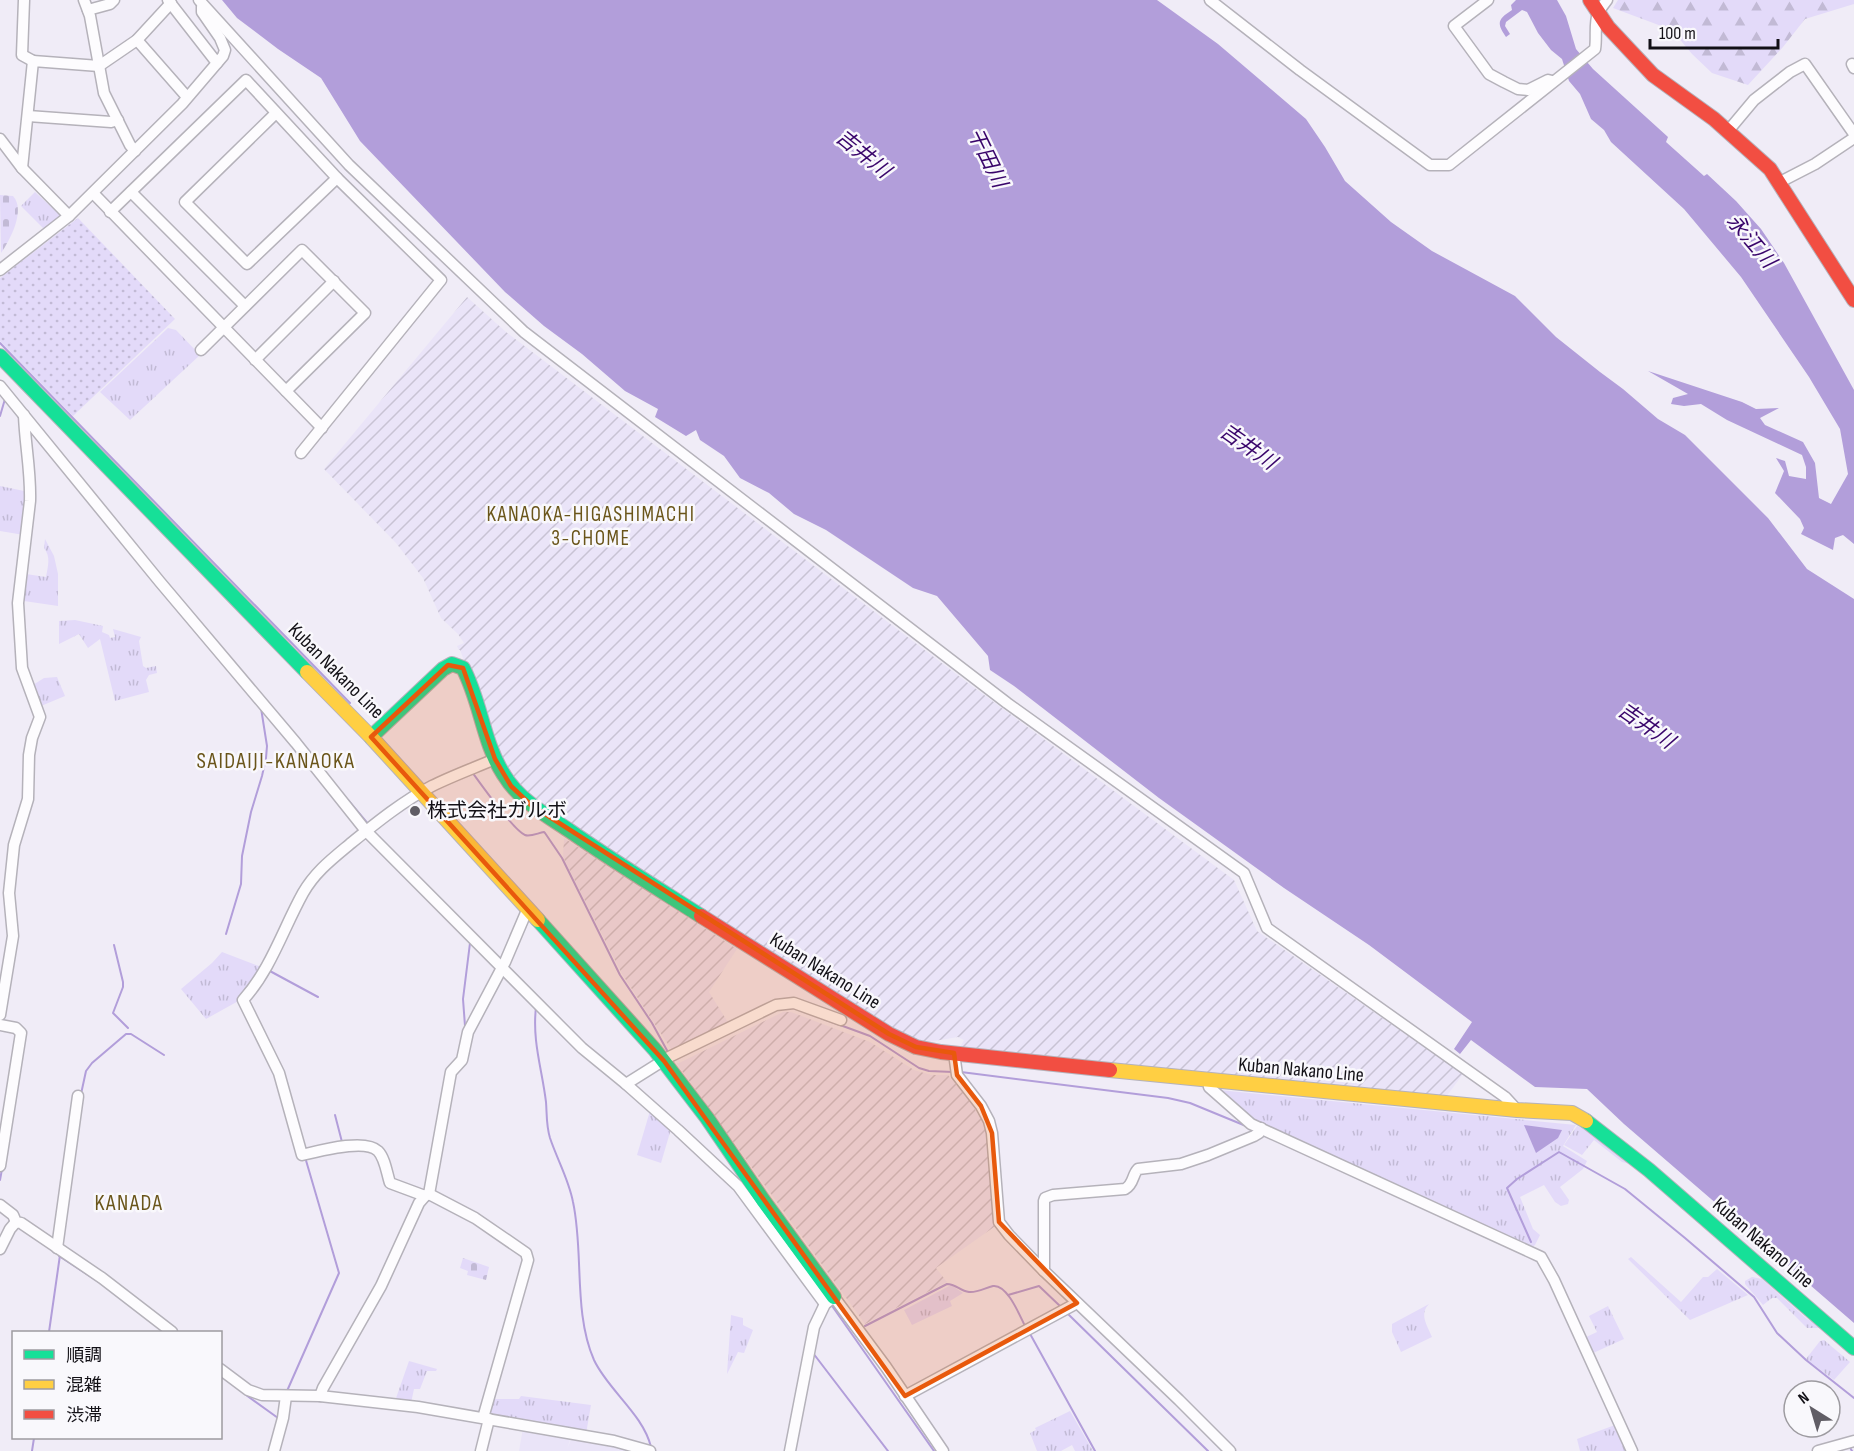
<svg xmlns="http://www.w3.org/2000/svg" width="1854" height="1451" font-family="'Sofia Sans Condensed','Noto Sans JP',sans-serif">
<defs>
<pattern id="industrial-furrows" width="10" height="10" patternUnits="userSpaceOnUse" patternTransform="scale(1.5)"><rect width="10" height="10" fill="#eae4f8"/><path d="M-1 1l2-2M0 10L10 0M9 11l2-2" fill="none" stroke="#c8c3d4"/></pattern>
<pattern id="grass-tufts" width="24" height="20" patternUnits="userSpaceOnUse" patternTransform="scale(1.5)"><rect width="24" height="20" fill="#e3daf9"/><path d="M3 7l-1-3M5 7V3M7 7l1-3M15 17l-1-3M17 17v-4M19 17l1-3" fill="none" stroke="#c2bad5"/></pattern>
<pattern id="forest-firs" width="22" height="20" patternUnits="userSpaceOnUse" patternTransform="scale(1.5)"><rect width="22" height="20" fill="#e3daf9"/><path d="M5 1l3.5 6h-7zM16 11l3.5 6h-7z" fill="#c2bad5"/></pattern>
<pattern id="cemetery-stones" width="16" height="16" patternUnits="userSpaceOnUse" patternTransform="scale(1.5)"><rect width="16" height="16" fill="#e3daf9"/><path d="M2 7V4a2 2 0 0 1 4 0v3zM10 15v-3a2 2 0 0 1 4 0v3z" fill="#c2bad5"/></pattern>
<pattern id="park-dots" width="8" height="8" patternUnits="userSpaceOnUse" patternTransform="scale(1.5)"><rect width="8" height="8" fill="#e3daf9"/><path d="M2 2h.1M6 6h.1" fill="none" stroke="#c2bad5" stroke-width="1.8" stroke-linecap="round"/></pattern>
</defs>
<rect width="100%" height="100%" fill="#f0ecf7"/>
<path fill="#eae4f8" d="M 523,1428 L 571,1437 L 567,1449 L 572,1437 L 643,1451 L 519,1451 Z"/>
<g fill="url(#industrial-furrows)">
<path d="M 467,297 L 506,332 L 968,683 L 1234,880 L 1257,931 L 1463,1074 L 1446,1097 L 961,1051 L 960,1047 L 964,1040 L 958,1037 L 922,1043 L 891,1032 L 528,800 L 507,775 L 460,650 L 459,650 L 457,646 L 464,643 L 458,634 L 441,618 L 423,578 L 396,543 L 324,469 Z"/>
<path d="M 564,838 L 737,949 L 709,992 L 729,1024 L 673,1052 L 622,974 L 563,857 Z"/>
<path d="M 783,1012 L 791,1012 L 870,1042 L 914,1070 L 931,1075 L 948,1075 L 970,1101 L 985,1126 L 987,1136 L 994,1227 L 936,1268 L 947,1282 L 865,1324 L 677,1064 Z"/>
</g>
<g fill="url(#grass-tufts)">
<path d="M 35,192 L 61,216 L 44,229 L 21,206 Z"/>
<path d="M 168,328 L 176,330 L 200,355 L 130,420 L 100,392 Z"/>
<path d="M 0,486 L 29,492 L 24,535 L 0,531 Z"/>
<path d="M 45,539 L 54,556 L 58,574 L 58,606 L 24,601 L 23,595 L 26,574 L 46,577 C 48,566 51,557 44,548 Z"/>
<path d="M 75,620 L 103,626 L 102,632 L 109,635 L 110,638 L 115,637 L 113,629 L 141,637 L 139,641 L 143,666 L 146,668 L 156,666 L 157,673 L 149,675 L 146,680 L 149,692 L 115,701 L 100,639 L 88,648 L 79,634 L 59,644 L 59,621 Z"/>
<path d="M 57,677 L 65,696 L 41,706 L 33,685 L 44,678 Z"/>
<path d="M 222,952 L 264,968 L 242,999 L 206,1019 L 181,989 L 212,963 Z"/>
<path d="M 1219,1090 L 1576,1125 L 1563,1146 L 1587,1161 L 1583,1169 L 1560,1187 L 1569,1200 L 1568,1204 L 1561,1206 L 1555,1202 L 1544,1185 L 1520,1197 L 1533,1229 L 1540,1235 L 1535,1245 L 1531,1248 L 1250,1120 Z"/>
<path d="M 650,1111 L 671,1129 L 661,1163 L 637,1155 Z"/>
<path d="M 1583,1124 L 1638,1166 L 1622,1162 L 1594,1140 L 1582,1155 L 1564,1145 L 1577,1126 L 1585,1129 Z"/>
<path d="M 1631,1257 L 1681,1302 L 1703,1277 L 1708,1277 L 1717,1269 L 1748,1295 L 1690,1320 L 1628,1259 Z"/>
<path d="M 1752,1277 L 1762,1279 L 1807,1319 L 1825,1328 L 1807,1328 L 1777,1298 L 1772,1298 L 1763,1305 L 1745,1284 L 1745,1281 Z"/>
<path d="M 951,1285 L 963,1293 L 950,1301 L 952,1306 L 912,1325 L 904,1310 Z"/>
<path d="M 1429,1304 C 1419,1314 1427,1325 1432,1337 L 1401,1352 L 1392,1332 L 1392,1324 Z"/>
<path d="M 1608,1306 L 1624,1339 L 1591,1354 L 1584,1338 L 1597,1332 L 1589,1316 Z"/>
<path d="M 731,1315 L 743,1318 L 743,1325 L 753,1330 L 744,1353 L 738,1352 L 727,1374 Z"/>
<path d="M 1824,1340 L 1850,1362 L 1834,1380 L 1806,1359 L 1820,1341 Z"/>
<path d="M 409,1361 L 437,1369 L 436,1371 L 427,1371 L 420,1389 L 414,1389 L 411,1403 L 395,1401 Z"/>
<path d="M 521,1396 L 591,1405 L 586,1434 L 488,1416 L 492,1399 L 519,1399 Z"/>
<path d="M 1070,1411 L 1093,1451 L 1075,1451 L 1072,1445 L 1061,1451 L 1037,1451 L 1030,1433 L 1036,1430 L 1035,1428 Z"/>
<path d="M 1615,1425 L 1626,1451 L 1580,1451 L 1577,1439 Z"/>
</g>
<path fill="url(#forest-firs)" d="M 1618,0 L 1854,0 L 1854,4 L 1805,19 L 1783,47 L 1748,85 L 1712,73 L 1692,54 L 1672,30 L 1613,8 Z"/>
<g fill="url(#cemetery-stones)">
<path d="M 0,195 L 13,196 C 26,210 10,240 1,253 Z"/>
<path d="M 463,1258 L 489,1267 L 486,1280 L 467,1275 L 468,1271 L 460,1268 Z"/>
</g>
<path fill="url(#park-dots)" d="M 78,218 L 175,319 L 73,416 L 0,341 L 0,278 Z"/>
<g fill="#b29eda">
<path d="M 222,0 L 1157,0 L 1218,44 L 1306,119 L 1325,147 L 1345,181 L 1391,222 L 1432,251 L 1515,296 L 1556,337 L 1600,372 L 1623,389 L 1658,419 L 1685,435 L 1768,518 L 1807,569 L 1854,599 L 1854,1323 L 1758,1240 L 1761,1233 L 1755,1226 L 1747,1230 L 1624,1124 L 1587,1089 L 1535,1087 L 1471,1040 L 1460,1054 L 1454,1049 L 1472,1022 L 1369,945 L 1284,888 L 1159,798 L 1014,686 L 990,670 L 988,656 L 937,596 L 913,588 L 826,530 L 794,514 L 769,493 L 740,478 L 724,456 L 700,440 L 696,430 L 686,436 L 655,417 L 658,409 L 625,391 L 582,354 L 544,326 L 505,292 L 360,141 L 321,78 L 278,49 L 237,18 Z"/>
<path d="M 1516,0 L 1557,0 L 1566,16 L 1576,49 L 1593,69 L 1668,137 L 1666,142 L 1704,176 L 1707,174 L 1736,201 L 1761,229 L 1784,263 L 1854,390 L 1854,544 L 1843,535 L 1835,538 L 1833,550 L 1801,534 L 1804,528 L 1800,519 L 1775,493 L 1784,471 L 1776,458 L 1785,461 L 1789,476 L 1806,479 L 1806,467 L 1802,455 L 1727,420 L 1701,404 L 1684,406 L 1671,404 L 1673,398 L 1688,394 L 1648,371 L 1742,402 L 1756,409 L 1779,408 L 1760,418 L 1765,425 L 1803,442 L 1815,463 L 1819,498 L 1831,504 L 1848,474 L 1840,429 L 1809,377 L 1741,277 L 1684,209 L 1611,142 L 1604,130 L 1591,119 L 1580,94 L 1569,81 L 1562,59 L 1551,50 L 1538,33 L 1527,12 L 1522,10 L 1506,22 L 1505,26 L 1510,34 L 1506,37 C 1496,23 1498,19 1512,10 L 1511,5 Z"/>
<path d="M 1524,1125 L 1562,1130 L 1558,1138 L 1536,1153 Z"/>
</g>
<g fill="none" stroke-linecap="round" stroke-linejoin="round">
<g stroke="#b29eda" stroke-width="2">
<path d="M 0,343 L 350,703"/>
<path d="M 0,416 L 5,399"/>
<path d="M 472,772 C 480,783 514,831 525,835 C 530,837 538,833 544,832 L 545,833 L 562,858 L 620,975 L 652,1023 L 669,1054"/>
<path d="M 348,800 L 369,825"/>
<path d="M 226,934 L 241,884 L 242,856 L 251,812 L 262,776 L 266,758 L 267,746 L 261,708"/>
<path d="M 114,945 L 123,982 L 123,987 L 113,1013 L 128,1028"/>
<path d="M 268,970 L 318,997"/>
<path d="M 536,1007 C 532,1041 542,1069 546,1102 C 547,1114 546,1125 550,1138 C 557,1159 569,1180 573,1202 C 584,1252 573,1312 594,1360 C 608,1390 643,1414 651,1447"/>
<path d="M 821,1018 L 870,1036 L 919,1068 L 929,1071 L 953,1072"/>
<path d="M 465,1026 L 463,999 L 470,943"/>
<path d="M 961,1072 L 1168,1098 L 1190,1103 L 1246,1126"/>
<path d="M 81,1094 L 86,1071 L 92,1063 L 126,1034 L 131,1034 L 164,1055"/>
<path d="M 335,1115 L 342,1142"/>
<path d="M 0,1180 L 2,1169"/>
<path d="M 1531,1242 L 1507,1188 L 1517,1179 L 1559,1152 L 1625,1189 L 1685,1238 L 1754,1297 L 1777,1333 L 1806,1360 L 1854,1398"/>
<path d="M 59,1256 L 102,1284"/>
<path d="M 1008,1295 L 1039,1286 L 1061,1307"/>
<path d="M 830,1303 L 934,1451"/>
<path d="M 1067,1313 L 1208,1451"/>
<path d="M 865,1326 L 947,1284 C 956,1284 960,1291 969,1292 C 977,1293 985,1288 993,1286 C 1007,1284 1019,1314 1025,1326"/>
<path d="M 49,1332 L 60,1255"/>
<path d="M 1029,1332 L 1095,1451"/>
<path d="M 813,1353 L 888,1451"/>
<path d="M 287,1391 L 339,1273 L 305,1157"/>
<path d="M 246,1395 L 278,1418"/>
<path d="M 1849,1446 L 1852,1451"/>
<path d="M 32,1451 L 34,1438"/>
</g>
<defs>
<g id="street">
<path d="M 24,0 L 22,55 L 33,61"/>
<path d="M 84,0 L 90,16 L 104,93 L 130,145 L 135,151"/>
<path d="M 199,0 L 349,165 L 524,332 L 1007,703 L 1244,873 L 1267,928 L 1505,1097 L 1517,1110"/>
<path d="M 1210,0 L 1300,70 L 1430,165 L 1449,165 L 1595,49 C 1597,38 1594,24 1598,13 C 1600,9 1604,4 1607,0"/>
<path d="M 1488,0 L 1454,26 L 1489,74 L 1504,82 L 1518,89 L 1528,90 L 1548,80 L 1552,81"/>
<path d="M 202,7 L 202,12 L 220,38 L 225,50 L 223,56 L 217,63"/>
<path d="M 88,10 L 110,4 L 114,0"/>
<path d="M 137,40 L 187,97"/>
<path d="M 1852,64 L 1854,68"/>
<path d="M 276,113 L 185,202 L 247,264 L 337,178"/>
<path d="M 28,116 L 111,122 L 118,120"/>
<path d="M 1728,131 L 1754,100 L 1790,72 L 1805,64 L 1854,134"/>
<path d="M 0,139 L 22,168 L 69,216"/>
<path d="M 22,168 L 33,61 L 99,66 L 137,40 L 171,3"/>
<path d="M 1780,182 L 1815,164 L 1854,138"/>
<path d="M 131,192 L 245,306"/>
<path d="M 93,193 L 322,428"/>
<path d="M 110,212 L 246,80 L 337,178 L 441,280 L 301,453"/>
<path d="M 0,270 L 69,216 L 182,104 L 217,63 L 168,0"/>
<path d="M 201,350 L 302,250 L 365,313 L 286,391"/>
<path d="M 255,360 L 334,281"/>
<path d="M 0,386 L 160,582 L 296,743 L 366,831 L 559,1025 L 582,1048 L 626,1084 L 669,1057 L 776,1005 L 794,1003 L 841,1020"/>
<path d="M 0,1015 L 13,936 L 9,893 L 14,845 L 28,799 L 29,755 L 32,738 L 40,717 L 22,668 L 18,603 L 30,501 C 31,472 25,444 24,415"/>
<path d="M 0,1025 L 16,1028 L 21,1033 L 0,1166"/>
<path d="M 954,1053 L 957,1075 L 981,1106 L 989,1121 L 992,1133 L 999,1222 L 1009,1235 L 1044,1271"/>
<path d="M 1208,1081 L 1209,1087 L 1251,1124 L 1541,1257 L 1554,1280 L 1632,1451"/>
<path d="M 626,1084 L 678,1130 L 738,1186 L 825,1304"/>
<path d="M 429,1194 L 475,1218 L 526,1253 L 528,1260 L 483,1418"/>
<path d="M 425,1196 L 390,1183 C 387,1174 385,1158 378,1151 C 365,1138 319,1151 302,1155 L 279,1073 L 243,1000 C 271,969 283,929 303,893 C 315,872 332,859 350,844 C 376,823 403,801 432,786 C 452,776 474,768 495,759"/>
<path d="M 0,1205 L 13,1215 L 16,1222 L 21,1223 L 102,1278 L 172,1332"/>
<path d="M 57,1248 L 78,1096"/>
<path d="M 0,1249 L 10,1229 L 16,1222"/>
<path d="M 220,1369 L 248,1390 L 262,1395 L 320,1396 L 418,1407 L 614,1441 L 650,1451"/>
<path d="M 320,1396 L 323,1388 L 381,1286 L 419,1203 L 426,1195 L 429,1194 L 451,1072 L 462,1060 L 468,1032 L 505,962 L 528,908"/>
<path d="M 905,1396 L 1077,1303"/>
<path d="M 274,1451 L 283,1418 L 286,1396"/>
<path d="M 481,1451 L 489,1419"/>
<path d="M 790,1451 L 814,1327 L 825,1304 L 834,1297 L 886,1367 L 943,1451"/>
<path d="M 1230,1451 L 1179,1400 L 1044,1271 L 1044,1201 L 1045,1198 L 1053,1195 L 1125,1189 C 1134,1184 1132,1175 1138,1169 L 1181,1164 L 1208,1155 L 1254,1136 L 1259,1133 L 1261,1128"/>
<path d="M 1818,1451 L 1854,1441"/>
</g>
<g id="fast">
<path d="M 0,356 L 307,672"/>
<path d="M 371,737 L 443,669 L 452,664 L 463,668 C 481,702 483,743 504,775 C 519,800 546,815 570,831 C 613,861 657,888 701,916"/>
<path d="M 538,920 L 655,1050 L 707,1118 L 763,1200 L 834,1297"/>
<path d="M 1586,1121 L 1649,1170 L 1854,1348"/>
</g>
<g id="slow">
<path d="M 307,672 L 371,737 L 538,920"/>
<path d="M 1110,1070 L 1517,1110 L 1572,1113 L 1586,1121"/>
</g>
<g id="jam">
<path d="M 1590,0 L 1608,27 L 1653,75 L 1714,119 L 1770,169 L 1854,300"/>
<path d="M 701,916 L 889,1034 L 916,1047 L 941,1052 L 1110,1070"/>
</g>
</defs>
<use href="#street" stroke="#b5b2ba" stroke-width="13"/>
<use href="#fast" stroke="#b5b2ba" stroke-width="16"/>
<use href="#slow" stroke="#b5b2ba" stroke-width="16"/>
<use href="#jam" stroke="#b5b2ba" stroke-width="16"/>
<use href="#street" stroke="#fdfcfe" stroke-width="10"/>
<use href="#fast" stroke="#16e098" stroke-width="14"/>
<use href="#slow" stroke="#ffcf43" stroke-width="14"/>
<use href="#jam" stroke="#f24e42" stroke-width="14"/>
</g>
<path fill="#e8590c" fill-opacity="0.2" stroke="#e8590c" stroke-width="4.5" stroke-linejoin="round" d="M 448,665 L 463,668 L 495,759 L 511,786 L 531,805 L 889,1034 L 916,1047 L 954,1053 L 957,1075 L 981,1106 L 992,1133 L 999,1222 L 1077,1303 L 905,1396 L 664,1061 L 371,737 Z"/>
<circle fill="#605d65" stroke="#f9f8fc" stroke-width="2" cx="415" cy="811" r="6"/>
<g text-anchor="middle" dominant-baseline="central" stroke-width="5" stroke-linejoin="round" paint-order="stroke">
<g font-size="20" fill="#121016" stroke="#f9f8fc">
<text transform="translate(336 671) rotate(45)">Kuban Nakano Line</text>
<text transform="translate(825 971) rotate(32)">Kuban Nakano Line</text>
<text transform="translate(1301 1070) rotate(5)">Kuban Nakano Line</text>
<text transform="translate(1763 1243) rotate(41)">Kuban Nakano Line</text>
</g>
<g font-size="20" fill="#121016" stroke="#f9f8fc" text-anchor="start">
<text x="427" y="811">株式会社ガルボ</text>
</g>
<g font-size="21" font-style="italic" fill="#39056b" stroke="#f9f8fc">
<text transform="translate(863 154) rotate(39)">吉井川</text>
<text transform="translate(987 158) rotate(64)">干田川</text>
<text transform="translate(1751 241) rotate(50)">永江川</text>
<text transform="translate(1248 447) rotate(35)">吉井川</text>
<text transform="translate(1646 726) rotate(35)">吉井川</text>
</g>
<g font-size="21" letter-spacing="1.5" fill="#6a551a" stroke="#f9f8fc">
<text x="591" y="514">KANAOKA-HIGASHIMACHI<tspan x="591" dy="24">3-CHOME</tspan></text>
</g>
<g font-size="22" letter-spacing="1.5" fill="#6a551a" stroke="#f9f8fc">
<text x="276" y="761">SAIDAIJI-KANAOKA</text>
<text x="129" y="1203">KANADA</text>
</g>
</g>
<rect x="12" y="1331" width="210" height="108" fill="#f9f8fc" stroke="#9d9ba0" stroke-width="1.5"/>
<rect x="24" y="1350" width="30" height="9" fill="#16e098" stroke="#9d9ba0" stroke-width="1.5"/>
<text x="66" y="1361" font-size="18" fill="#121016">順調</text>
<rect x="24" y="1380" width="30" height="9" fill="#ffcf43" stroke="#9d9ba0" stroke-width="1.5"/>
<text x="66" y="1391" font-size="18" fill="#121016">混雑</text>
<rect x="24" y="1410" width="30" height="9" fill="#f24e42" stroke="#9d9ba0" stroke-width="1.5"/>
<text x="66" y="1421" font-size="18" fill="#121016">渋滞</text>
<g transform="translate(1812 1409) rotate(323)"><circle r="28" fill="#f9f8fc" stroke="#9d9ba0" stroke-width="1.5"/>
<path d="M0-4.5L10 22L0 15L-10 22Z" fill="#605d65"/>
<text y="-9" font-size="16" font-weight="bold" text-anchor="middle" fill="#121016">N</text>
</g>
<path d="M1650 39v9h128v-9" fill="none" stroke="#121016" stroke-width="3"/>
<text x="1659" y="39" font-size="18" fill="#121016" stroke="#f9f8fc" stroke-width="4.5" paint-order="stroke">100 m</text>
</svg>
